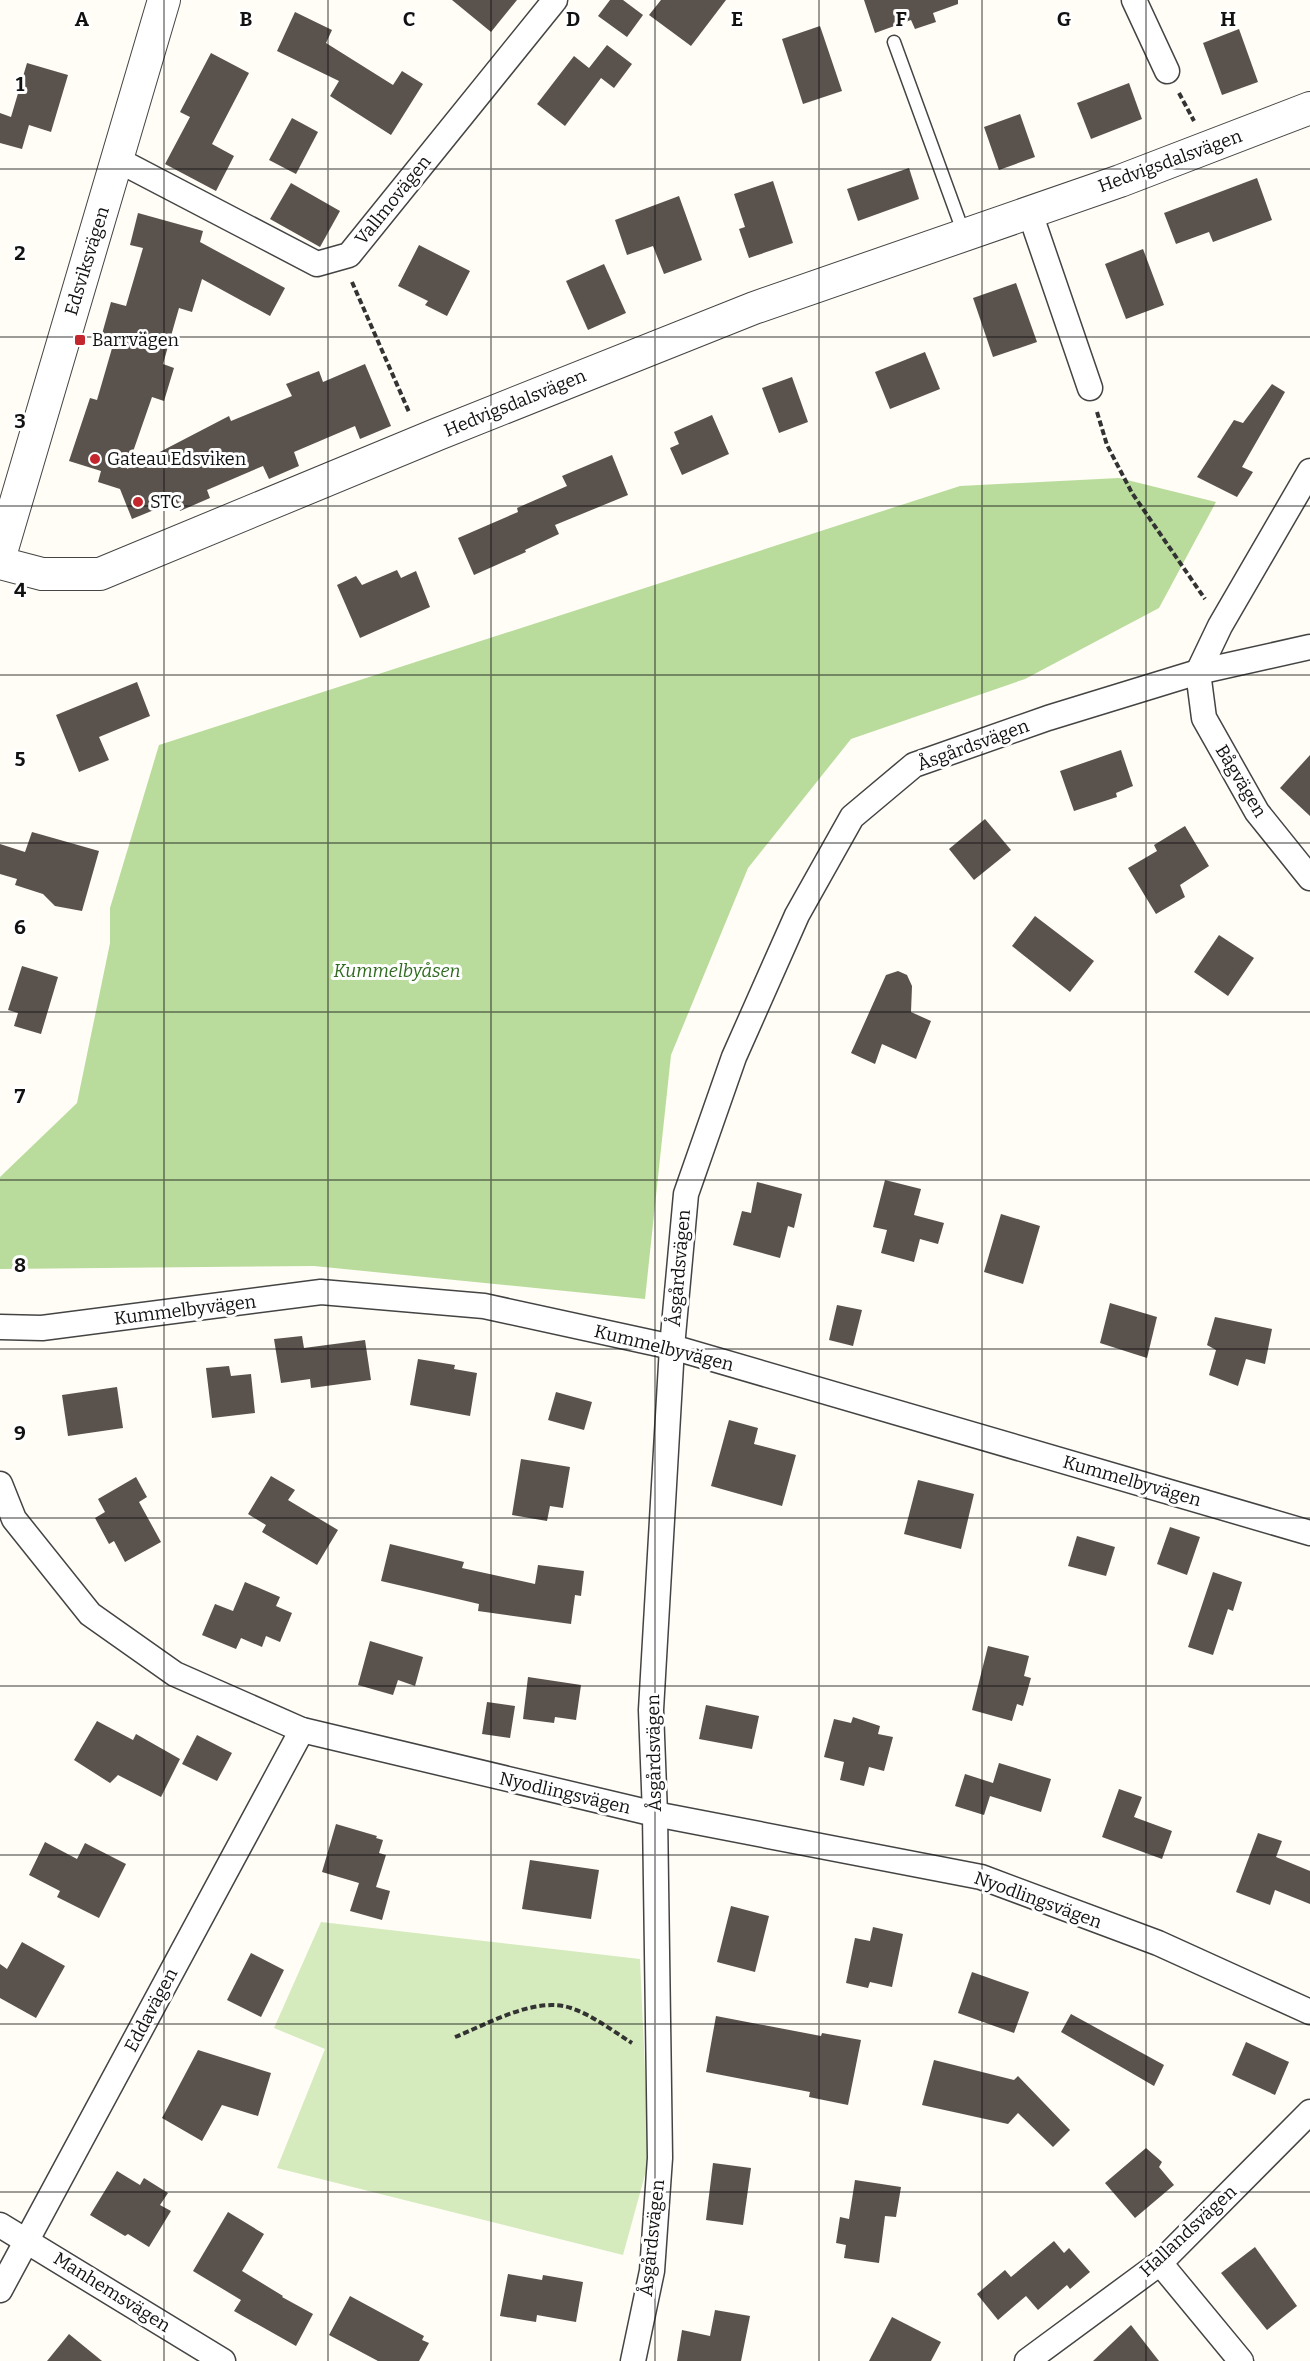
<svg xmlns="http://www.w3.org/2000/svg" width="1310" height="2361" font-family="Bitter,serif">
<rect width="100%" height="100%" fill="#fffdf5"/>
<path fill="#d5ebbd" d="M 321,1922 L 640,1959 L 649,2160 L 623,2255 L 277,2168 L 325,2049 L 274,2028 Z"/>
<path fill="#b9dc9c" d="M 1119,478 L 1216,502 L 1159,608 L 1025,679 L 851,739 L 748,868 L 671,1055 L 645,1299 L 314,1266 L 0,1269 L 0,1177 L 77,1103 L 110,943 L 110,908 L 159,745 L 960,486 Z"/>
<g fill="#5a524d">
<path d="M 452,0 L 517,0 L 491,32 Z"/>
<path d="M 610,0 L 623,0 L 643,15 L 627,37 L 598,16 Z"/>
<path d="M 661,0 L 726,0 L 691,46 L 649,15 Z"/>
<path d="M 864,0 L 958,0 L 958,4 L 933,13 L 936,22 L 915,29 L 911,20 L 875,33 Z"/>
<path d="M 295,12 L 332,30 L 326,43 L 393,85 L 402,71 L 423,84 L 391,135 L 330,96 L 339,81 L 277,51 Z"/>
<path d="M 820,26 L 842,91 L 803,104 L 782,39 Z"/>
<path d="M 1239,29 L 1258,82 L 1222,95 L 1203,43 Z"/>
<path d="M 607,45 L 632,64 L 614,88 L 601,78 L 565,126 L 537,104 L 574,56 L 589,68 Z"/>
<path d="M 211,53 L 249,73 L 212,144 L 234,156 L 216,191 L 165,164 L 190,117 L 180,112 Z"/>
<path d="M 27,63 L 68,75 L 51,132 L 29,125 L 22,149 L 0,143 L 0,113 L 11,117 Z"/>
<path d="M 1129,83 L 1142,119 L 1091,139 L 1077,103 Z"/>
<path d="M 1020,114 L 1035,157 L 999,170 L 984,127 Z"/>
<path d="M 292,118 L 318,132 L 296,174 L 269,160 Z"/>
<path d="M 909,168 L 919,199 L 858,221 L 847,189 Z"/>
<path d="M 1257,178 L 1272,220 L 1213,242 L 1209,232 L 1176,244 L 1164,213 Z"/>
<path d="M 773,181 L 793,243 L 749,258 L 739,229 L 745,227 L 734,194 Z"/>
<path d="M 291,183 L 340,211 L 320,247 L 270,219 Z"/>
<path d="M 679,196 L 702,260 L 664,274 L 653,246 L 627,255 L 615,220 Z"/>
<path d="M 138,213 L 203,231 L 200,242 L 285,288 L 270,316 L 202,279 L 192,312 L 179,308 L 163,364 L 174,368 L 164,401 L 152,397 L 127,469 L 229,416 L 231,421 L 292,396 L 286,384 L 319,371 L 323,382 L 365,364 L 391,426 L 360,439 L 355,426 L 294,452 L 299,466 L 269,479 L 263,466 L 207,490 L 210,498 L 180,511 L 176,501 L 132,519 L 120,489 L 98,482 L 101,471 L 69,461 L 90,398 L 97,400 L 115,338 L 102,334 L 111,302 L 126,306 L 143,248 L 130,245 Z"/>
<path d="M 419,245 L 470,271 L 447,316 L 425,305 L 428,301 L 398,286 Z"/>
<path d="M 1143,249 L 1164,305 L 1126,319 L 1105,264 Z"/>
<path d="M 604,264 L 626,313 L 588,330 L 566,281 Z"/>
<path d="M 1016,283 L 1037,342 L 993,357 L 973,298 Z"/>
<path d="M 925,352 L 940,389 L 890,409 L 875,372 Z"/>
<path d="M 792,377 L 808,422 L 779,433 L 762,388 Z"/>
<path d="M 1272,384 L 1285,392 L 1242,467 L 1253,472 L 1237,497 L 1197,477 L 1234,420 L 1243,423 Z"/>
<path d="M 712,415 L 729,454 L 682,475 L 670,448 L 679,444 L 674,432 Z"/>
<path d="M 612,455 L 628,495 L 555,525 L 559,534 L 525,550 L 526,552 L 474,575 L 458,538 L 518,512 L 517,508 L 567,486 L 562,476 Z"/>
<path d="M 397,570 L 401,578 L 416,571 L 430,607 L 360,638 L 337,585 L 356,576 L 362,585 Z"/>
<path d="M 137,682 L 150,716 L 99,737 L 109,760 L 79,772 L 56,715 Z"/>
<path d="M 1121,750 L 1133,786 L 1116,793 L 1117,797 L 1074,811 L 1060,771 Z"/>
<path d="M 1310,755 L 1310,816 L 1280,788 Z"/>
<path d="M 985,819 L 1011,850 L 974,880 L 949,849 Z"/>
<path d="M 1185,826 L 1209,866 L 1180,885 L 1185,897 L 1156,914 L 1128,868 L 1157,851 L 1154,845 Z"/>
<path d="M 32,832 L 99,851 L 82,911 L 55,906 L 43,894 L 15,885 L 17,879 L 0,874 L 0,844 L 25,852 Z"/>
<path d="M 1035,916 L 1094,961 L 1070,992 L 1012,946 Z"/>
<path d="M 1219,935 L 1254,958 L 1228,996 L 1194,972 Z"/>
<path d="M 22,966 L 58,977 L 41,1034 L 14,1026 L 18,1013 L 8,1010 Z"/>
<path d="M 898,971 L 907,975 L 912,986 L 911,1012 L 931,1021 L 916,1059 L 882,1044 L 875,1064 L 851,1053 L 886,975 Z"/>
<path d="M 885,1180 L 921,1189 L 914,1215 L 944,1223 L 938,1244 L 920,1239 L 914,1262 L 881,1253 L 887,1230 L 873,1227 Z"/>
<path d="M 757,1182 L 802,1194 L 794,1228 L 788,1226 L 780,1258 L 733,1245 L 742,1211 L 751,1213 Z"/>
<path d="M 1001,1214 L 1040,1226 L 1023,1284 L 984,1272 Z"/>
<path d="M 1110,1303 L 1157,1317 L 1147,1358 L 1100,1343 Z"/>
<path d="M 837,1305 L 862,1310 L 853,1346 L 829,1340 Z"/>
<path d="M 1215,1317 L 1272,1329 L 1265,1364 L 1246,1359 L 1238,1386 L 1209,1375 L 1216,1350 L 1207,1345 Z"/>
<path d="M 302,1336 L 304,1348 L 365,1340 L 371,1380 L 311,1388 L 310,1379 L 281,1383 L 274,1339 Z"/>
<path d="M 418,1359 L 455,1365 L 454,1369 L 477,1373 L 470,1416 L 410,1405 Z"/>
<path d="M 229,1366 L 231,1376 L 251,1374 L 255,1413 L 212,1418 L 206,1368 Z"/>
<path d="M 117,1387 L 123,1428 L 68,1436 L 62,1395 Z"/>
<path d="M 556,1392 L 592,1402 L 584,1430 L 548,1420 Z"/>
<path d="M 729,1420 L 758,1428 L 754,1444 L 796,1455 L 782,1506 L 711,1486 Z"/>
<path d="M 521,1459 L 570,1467 L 563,1508 L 550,1506 L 547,1521 L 512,1515 Z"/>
<path d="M 271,1476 L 295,1490 L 288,1500 L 338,1530 L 317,1565 L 262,1532 L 266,1525 L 248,1514 Z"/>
<path d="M 136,1477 L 147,1497 L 139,1502 L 161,1542 L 125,1562 L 114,1541 L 109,1544 L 95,1518 L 105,1512 L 98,1499 Z"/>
<path d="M 918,1480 L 974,1494 L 961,1549 L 904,1534 Z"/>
<path d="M 1170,1527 L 1200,1537 L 1187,1575 L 1157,1564 Z"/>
<path d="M 1077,1536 L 1115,1547 L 1106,1576 L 1068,1566 Z"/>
<path d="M 390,1544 L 464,1562 L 462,1568 L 535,1584 L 538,1565 L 584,1571 L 581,1596 L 575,1595 L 571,1624 L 478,1611 L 479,1604 L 381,1581 Z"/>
<path d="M 1213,1572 L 1242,1582 L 1233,1611 L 1228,1609 L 1213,1655 L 1188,1647 Z"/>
<path d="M 245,1582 L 280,1597 L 276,1606 L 292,1613 L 280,1642 L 266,1636 L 262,1647 L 241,1638 L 236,1649 L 202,1635 L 215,1604 L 233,1611 Z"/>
<path d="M 370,1641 L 423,1657 L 415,1686 L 398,1680 L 393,1695 L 358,1685 Z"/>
<path d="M 988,1646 L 1029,1656 L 1024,1676 L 1031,1678 L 1023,1706 L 1017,1704 L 1012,1721 L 972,1710 Z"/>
<path d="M 528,1677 L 581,1685 L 576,1720 L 555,1717 L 554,1723 L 523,1719 Z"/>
<path d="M 487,1702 L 515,1706 L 510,1738 L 482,1734 Z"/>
<path d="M 706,1705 L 759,1716 L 752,1749 L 699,1739 Z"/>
<path d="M 853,1717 L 880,1726 L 878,1734 L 893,1737 L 884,1771 L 869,1767 L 864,1786 L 840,1780 L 844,1762 L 824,1757 L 834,1719 L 851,1723 Z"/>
<path d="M 97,1721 L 133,1740 L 136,1734 L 180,1759 L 161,1797 L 118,1775 L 110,1783 L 74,1760 Z"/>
<path d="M 197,1735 L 232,1753 L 217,1781 L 182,1764 Z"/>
<path d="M 999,1763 L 1051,1779 L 1041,1812 L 990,1796 L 984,1815 L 955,1806 L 965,1774 L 993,1783 Z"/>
<path d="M 1119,1789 L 1142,1797 L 1134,1817 L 1172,1831 L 1162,1859 L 1102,1837 Z"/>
<path d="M 336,1824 L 377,1836 L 376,1838 L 383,1840 L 379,1853 L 386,1855 L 376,1887 L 390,1891 L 382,1920 L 350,1911 L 359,1883 L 322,1872 Z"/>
<path d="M 1258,1833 L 1282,1841 L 1276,1857 L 1310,1871 L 1310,1904 L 1275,1890 L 1270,1905 L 1236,1892 Z"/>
<path d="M 45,1842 L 77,1859 L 85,1843 L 126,1864 L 99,1918 L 57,1897 L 60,1891 L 29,1875 Z"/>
<path d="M 530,1860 L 599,1870 L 591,1919 L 522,1909 Z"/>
<path d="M 731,1906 L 769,1916 L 755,1972 L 717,1962 Z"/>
<path d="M 873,1927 L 903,1934 L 892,1987 L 870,1982 L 868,1988 L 846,1983 L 855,1938 L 870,1941 Z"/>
<path d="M 22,1942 L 65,1966 L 36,2018 L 0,1998 L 0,1964 L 7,1969 Z"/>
<path d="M 251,1953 L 284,1970 L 261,2017 L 227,2000 Z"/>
<path d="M 972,1972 L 1029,1992 L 1014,2033 L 958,2013 Z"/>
<path d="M 1071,2014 L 1164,2065 L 1154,2086 L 1061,2032 Z"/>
<path d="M 716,2016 L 821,2036 L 822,2033 L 861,2040 L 848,2105 L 809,2097 L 810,2092 L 706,2072 Z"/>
<path d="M 1246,2042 L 1289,2062 L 1275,2095 L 1232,2075 Z"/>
<path d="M 198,2050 L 271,2073 L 258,2116 L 222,2105 L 202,2141 L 162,2118 Z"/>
<path d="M 934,2060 L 1014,2080 L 1018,2076 L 1070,2130 L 1053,2147 L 1018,2113 L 1008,2124 L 922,2105 Z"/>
<path d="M 1146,2148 L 1162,2162 L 1159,2167 L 1174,2185 L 1135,2218 L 1105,2183 Z"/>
<path d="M 713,2163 L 751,2168 L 743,2225 L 706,2220 Z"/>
<path d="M 117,2171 L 140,2185 L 144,2178 L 168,2193 L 160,2205 L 171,2211 L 149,2247 L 128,2234 L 125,2236 L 90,2215 Z"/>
<path d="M 855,2180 L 901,2187 L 896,2217 L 885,2216 L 879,2263 L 844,2258 L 846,2245 L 836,2243 L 840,2217 L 849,2219 Z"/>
<path d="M 228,2212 L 264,2234 L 242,2271 L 283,2296 L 282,2297 L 313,2314 L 296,2346 L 234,2311 L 241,2300 L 193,2271 Z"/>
<path d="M 1054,2241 L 1064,2253 L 1069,2248 L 1090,2272 L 1070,2289 L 1067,2285 L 1038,2310 L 1026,2296 L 998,2320 L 977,2294 L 1005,2270 L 1011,2277 Z"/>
<path d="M 1255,2247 L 1297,2306 L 1267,2330 L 1221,2273 Z"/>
<path d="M 508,2274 L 542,2280 L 543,2275 L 583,2282 L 576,2322 L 537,2315 L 536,2322 L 500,2316 Z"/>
<path d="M 350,2296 L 424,2336 L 422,2340 L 429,2343 L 419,2361 L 378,2361 L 329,2335 Z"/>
<path d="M 715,2310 L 750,2316 L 741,2361 L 677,2361 L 682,2330 L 710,2336 Z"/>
<path d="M 892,2317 L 941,2342 L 931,2361 L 869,2361 Z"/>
<path d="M 1131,2325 L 1159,2361 L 1093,2361 Z"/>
<path d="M 69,2334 L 102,2361 L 47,2361 Z"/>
</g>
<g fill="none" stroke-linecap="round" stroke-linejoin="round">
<defs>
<path id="service" d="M 894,42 L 964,234"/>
<g id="minor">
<path d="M 1134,0 L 1167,71"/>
<path d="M 116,159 L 317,264 L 349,255 L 555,0"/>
<path d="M 1030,213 L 1090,388"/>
<path d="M 1198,672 L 1204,718 L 1257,812 L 1310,878"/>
<path d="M 1198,672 L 1220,626 L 1310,471"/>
<path d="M 0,1327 L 42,1328 L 321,1292 L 484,1306 L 672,1347 L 1310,1533"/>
<path d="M 0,1484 L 14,1519 L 90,1614 L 175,1674 L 302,1730 L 655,1814 L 981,1877 L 1158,1943 L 1310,2012"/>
<path d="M 0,2225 L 223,2361"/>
<path d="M 1160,2263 L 1241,2361"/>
<path d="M 0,2290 L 302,1730"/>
<path d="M 633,2361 L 652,2271 L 660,2158 L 655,1814 L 651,1710 L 672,1347 L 686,1194 L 734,1057 L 797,915 L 852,817 L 914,765 L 1048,718 L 1198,672 L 1310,647"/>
<path d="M 1027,2361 L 1160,2263 L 1310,2112"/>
</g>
<g id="tertiary">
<path d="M 0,556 L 164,0"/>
<path d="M 0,563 L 42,574 L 100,574 L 438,434 L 754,308 L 1120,181 L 1310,108"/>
</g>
</defs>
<use href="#service" stroke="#444" stroke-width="15"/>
<use href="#minor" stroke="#444" stroke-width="27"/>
<use href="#tertiary" stroke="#444" stroke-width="34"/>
<g stroke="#333" stroke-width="4" stroke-dasharray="6 3" stroke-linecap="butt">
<path d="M 1179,93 L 1194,121"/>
<path d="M 352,282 L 409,412"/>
<path d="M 1097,412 L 1107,445 L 1132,493 L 1205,599"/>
<path d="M 455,2037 C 488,2024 535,1996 571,2008 C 592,2015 613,2031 632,2043"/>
</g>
<use href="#service" stroke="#fff" stroke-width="12"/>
<use href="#minor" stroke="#fff" stroke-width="24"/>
<use href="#tertiary" stroke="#fff" stroke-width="32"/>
</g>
<path fill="none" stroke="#111" stroke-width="1.5" stroke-opacity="0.55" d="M 164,0 L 164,2361M 328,0 L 328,2361M 491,0 L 491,2361M 655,0 L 655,2361M 819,0 L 819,2361M 982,0 L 982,2361M 1146,0 L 1146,2361M 0,169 L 1310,169M 0,337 L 1310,337M 0,506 L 1310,506M 0,675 L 1310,675M 0,843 L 1310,843M 0,1012 L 1310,1012M 0,1180 L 1310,1180M 0,1349 L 1310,1349M 0,1518 L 1310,1518M 0,1686 L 1310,1686M 0,1855 L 1310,1855M 0,2024 L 1310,2024M 0,2192 L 1310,2192"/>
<g fill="#c4262e" stroke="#fff" stroke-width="2">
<rect x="74" y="334" width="12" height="12" rx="3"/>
<circle cx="95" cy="459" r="6"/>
<circle cx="138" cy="502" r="6"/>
</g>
<g text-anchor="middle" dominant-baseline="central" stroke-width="6" stroke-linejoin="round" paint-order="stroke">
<g font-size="18" fill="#111" stroke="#fff">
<text transform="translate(1170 161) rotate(-20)">Hedvigsdalsvägen</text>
<text transform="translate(393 200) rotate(-51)">Vallmovägen</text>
<text transform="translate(87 261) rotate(-73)">Edsviksvägen</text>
<text transform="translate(515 403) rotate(-22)">Hedvigsdalsvägen</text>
<text transform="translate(973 745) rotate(-20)">Åsgårdsvägen</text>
<text transform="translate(1241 781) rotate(59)">Bågvägen</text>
<text transform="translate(679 1268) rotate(-85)">Åsgårdsvägen</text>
<text transform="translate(185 1310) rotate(-7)">Kummelbyvägen</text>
<text transform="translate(664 1348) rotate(14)">Kummelbyvägen</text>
<text transform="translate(1132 1481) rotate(16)">Kummelbyvägen</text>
<text transform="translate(654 1753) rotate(-91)">Åsgårdsvägen</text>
<text transform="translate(565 1793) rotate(13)">Nyodlingsvägen</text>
<text transform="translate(1038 1900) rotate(20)">Nyodlingsvägen</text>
<text transform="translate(151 2010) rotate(-62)">Eddavägen</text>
<text transform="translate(1188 2231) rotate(-43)">Hallandsvägen</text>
<text transform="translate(652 2238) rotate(-84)">Åsgårdsvägen</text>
<text transform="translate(112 2292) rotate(32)">Manhemsvägen</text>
</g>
<g font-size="18" fill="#111" stroke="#fff" text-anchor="start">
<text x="92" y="340">Barrvägen</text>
<text x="107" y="459">Gateau Edsviken</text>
<text x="150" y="502">STC</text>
</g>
<g font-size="18" font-style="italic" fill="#2f6b1f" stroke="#fff">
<text x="397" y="971">Kummelbyåsen</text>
</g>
</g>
<g font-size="20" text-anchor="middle" font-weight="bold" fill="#111" stroke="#fff" stroke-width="6" stroke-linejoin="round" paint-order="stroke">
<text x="82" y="26">A</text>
<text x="246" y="26">B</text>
<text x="409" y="26">C</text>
<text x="573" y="26">D</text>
<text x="737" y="26">E</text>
<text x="901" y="26">F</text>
<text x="1064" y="26">G</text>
<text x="1228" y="26">H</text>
<text x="20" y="91">1</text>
<text x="20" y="260">2</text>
<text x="20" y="428">3</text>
<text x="20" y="597">4</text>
<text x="20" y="766">5</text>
<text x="20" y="934">6</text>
<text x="20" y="1103">7</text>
<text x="20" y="1272">8</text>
<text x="20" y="1440">9</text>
</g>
</svg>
